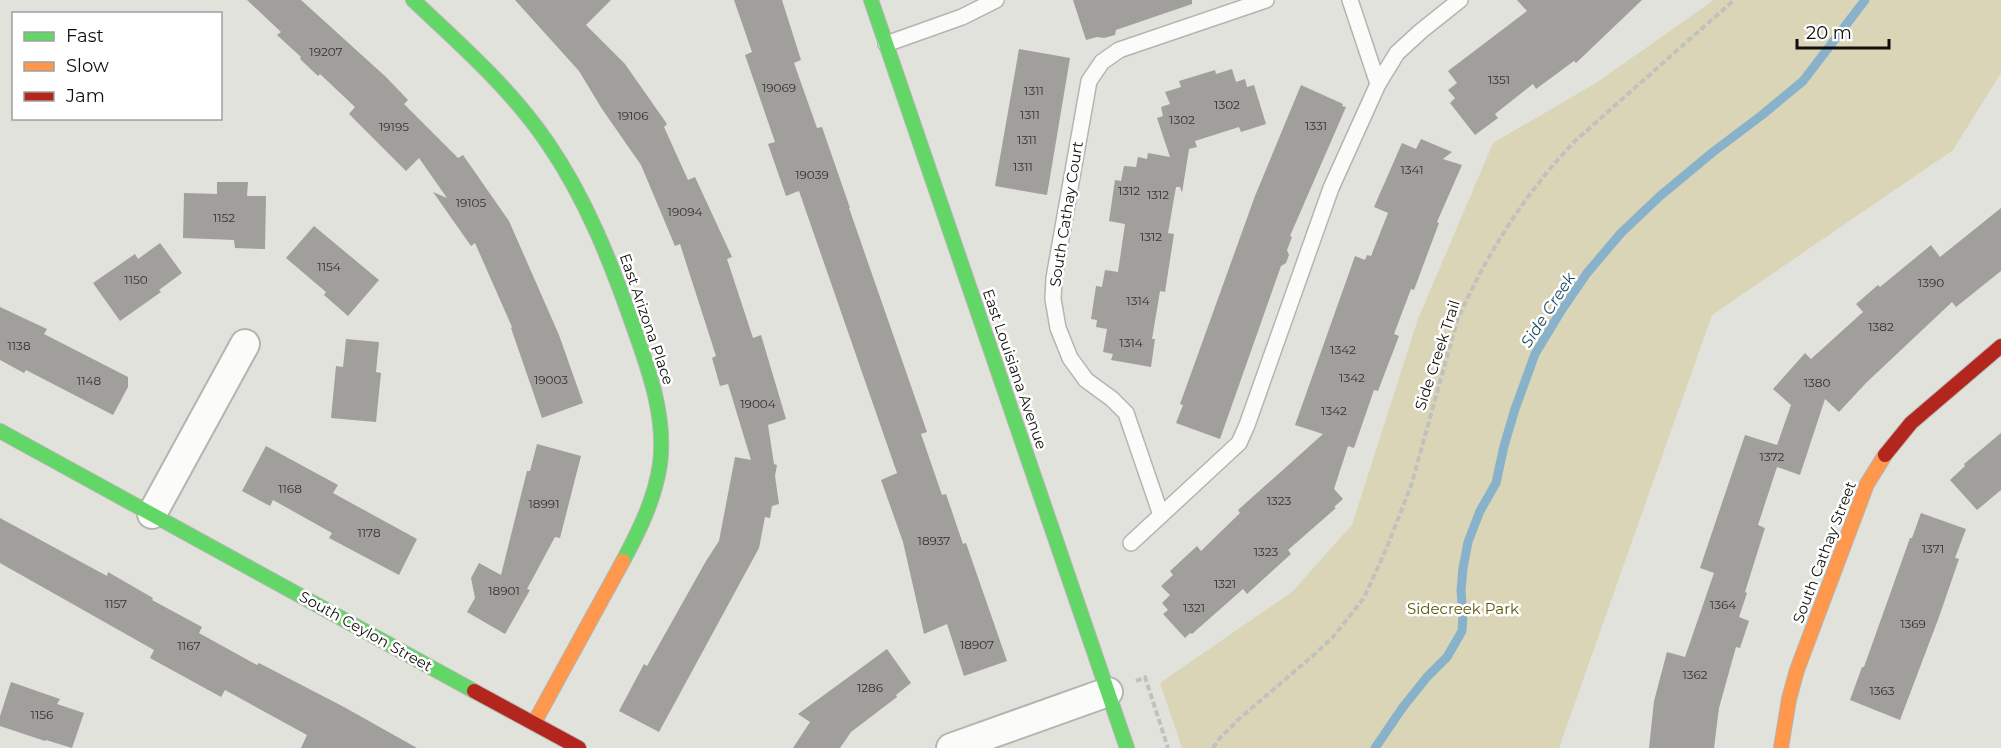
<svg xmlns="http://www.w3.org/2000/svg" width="2001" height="748" font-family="Montserrat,sans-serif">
<rect width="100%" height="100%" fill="#e2e2dc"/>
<path fill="#d9d5b6" d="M 1714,0 L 2001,0 L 2001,73 L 1953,150 L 1712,315 L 1559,748 L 1182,748 L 1160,683 L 1292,592 L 1352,525 L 1418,319 L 1493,143 L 1596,83 Z"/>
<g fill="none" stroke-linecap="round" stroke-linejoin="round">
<path stroke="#88b2ca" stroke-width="9" d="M 1375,748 L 1403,707 L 1427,677 L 1447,657 L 1462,631 L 1463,615 L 1461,591 L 1463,568 L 1468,542 L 1480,511 L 1496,483 L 1504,446 L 1515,409 L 1535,354 L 1561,311 L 1587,273 L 1621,233 L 1660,196 L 1713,152 L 1762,115 L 1803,81 L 1865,0"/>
</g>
<g fill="#a09f9b">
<path d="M 247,0 L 301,0 L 386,77 L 408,100 L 404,104 L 458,158 L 463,155 L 509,221 L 559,335 L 583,403 L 542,418 L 511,328 L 512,327 L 475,243 L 471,246 L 433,192 L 447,198 L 419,158 L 406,171 L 349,114 L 355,107 L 320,74 L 318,76 L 300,59 L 301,57 L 277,35 L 281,32 Z"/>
<path d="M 515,0 L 611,0 L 586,25 L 625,64 L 667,124 L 664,127 L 688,180 L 695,177 L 732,257 L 727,259 L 753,338 L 761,335 L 786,419 L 768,425 L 774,464 L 777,465 L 775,476 L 779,504 L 772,506 L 770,518 L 765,517 L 759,548 L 659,732 L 619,711 L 644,664 L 647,666 L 706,561 L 719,541 L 735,457 L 751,460 L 728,384 L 720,386 L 712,358 L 716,356 L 680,244 L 675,246 L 641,165 L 602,109 L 579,71 Z"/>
<path d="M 734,0 L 782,0 L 801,60 L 794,63 L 817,128 L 822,127 L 850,208 L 849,208 L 927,432 L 921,434 L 942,495 L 946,494 L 963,544 L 966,543 L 1007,661 L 964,676 L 947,624 L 924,634 L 903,542 L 881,480 L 897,473 L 799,191 L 786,196 L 768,144 L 775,142 L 745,55 L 752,52 Z"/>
<path d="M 1073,0 L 1192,0 L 1192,4 L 1116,30 L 1115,35 L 1104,38 L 1097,37 L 1086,40 Z"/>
<path d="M 1517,0 L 1642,0 L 1576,63 L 1574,61 L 1536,89 L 1533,84 L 1495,114 L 1498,118 L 1475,135 L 1450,103 L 1455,98 L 1448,90 L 1457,83 L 1448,71 L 1527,11 Z"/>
<path d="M 1019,49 L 1070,58 L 1047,195 L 995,186 Z"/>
<path d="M 1232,69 L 1236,82 L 1245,79 L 1247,87 L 1254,85 L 1266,124 L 1241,132 L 1239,127 L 1195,141 L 1197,147 L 1189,149 L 1182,193 L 1180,187 L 1176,187 L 1168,233 L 1174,234 L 1165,292 L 1160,291 L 1152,339 L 1155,339 L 1151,367 L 1111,360 L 1113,354 L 1103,352 L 1107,329 L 1096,327 L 1097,320 L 1091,319 L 1096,286 L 1102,287 L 1105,270 L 1118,272 L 1125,224 L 1109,221 L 1115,180 L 1121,181 L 1124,166 L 1136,167 L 1138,157 L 1147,159 L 1148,153 L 1170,157 L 1157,118 L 1163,116 L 1161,107 L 1170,104 L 1165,92 L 1181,87 L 1179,81 L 1215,70 L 1216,74 Z"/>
<path d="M 1301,85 L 1343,104 L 1342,106 L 1346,107 L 1290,236 L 1292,237 L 1287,250 L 1289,255 L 1286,263 L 1281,266 L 1220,439 L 1176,423 L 1183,405 L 1180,404 L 1255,196 Z"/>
<path d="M 1421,139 L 1452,152 L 1443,159 L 1462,165 L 1437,222 L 1439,223 L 1414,290 L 1411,289 L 1394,334 L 1399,336 L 1378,391 L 1374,390 L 1354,448 L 1348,446 L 1334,489 L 1343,499 L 1334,507 L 1336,508 L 1288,550 L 1291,554 L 1247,594 L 1243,589 L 1192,634 L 1190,633 L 1185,638 L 1163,614 L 1168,610 L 1162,603 L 1170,595 L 1161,586 L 1173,575 L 1170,571 L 1197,546 L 1201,551 L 1240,513 L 1238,510 L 1323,434 L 1295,425 L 1355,256 L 1365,260 L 1367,255 L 1371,256 L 1388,213 L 1374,207 L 1402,143 L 1416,149 Z"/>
<path d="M 217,182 L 248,182 L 247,196 L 266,196 L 265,249 L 235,248 L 234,240 L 183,238 L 184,193 L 217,194 Z"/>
<path d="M 2001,208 L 2001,271 L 1956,307 L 1952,302 L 1866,383 L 1839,412 L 1825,399 L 1800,475 L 1777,467 L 1758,525 L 1765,528 L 1745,592 L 1747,593 L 1739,617 L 1749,621 L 1740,648 L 1736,647 L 1719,708 L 1714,748 L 1649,748 L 1654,701 L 1667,652 L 1685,657 L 1714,573 L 1700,568 L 1745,435 L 1777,445 L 1791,405 L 1773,389 L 1805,353 L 1811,359 L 1863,312 L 1856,304 L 1878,285 L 1880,287 L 1931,245 L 1940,257 Z"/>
<path d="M 314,226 L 379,280 L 348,316 L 324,295 L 326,292 L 286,258 Z"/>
<path d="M 160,243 L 182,273 L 159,290 L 161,292 L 120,321 L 93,283 L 135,254 L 138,259 Z"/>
<path d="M 0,307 L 47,329 L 44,334 L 128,377 L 128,387 L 113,415 L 26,370 L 24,373 L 0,360 Z"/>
<path d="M 346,339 L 379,342 L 376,372 L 381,373 L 376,422 L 331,418 L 336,366 L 343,367 Z"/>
<path d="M 2001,433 L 2001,490 L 1977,510 L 1950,480 L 1965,466 L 1964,464 Z"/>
<path d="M 537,444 L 581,456 L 560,538 L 555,537 L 527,589 L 530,590 L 505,634 L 467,612 L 475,598 L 471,578 L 479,563 L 501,575 L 527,471 L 530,471 Z"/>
<path d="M 266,446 L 338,485 L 333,493 L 417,539 L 399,575 L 329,538 L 332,533 L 273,500 L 270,506 L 242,491 Z"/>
<path d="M 1921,513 L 1966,529 L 1955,558 L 1959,559 L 1939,617 L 1900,720 L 1850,700 L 1862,667 L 1864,667 L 1910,538 L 1912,538 Z"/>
<path d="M 0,518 L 107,576 L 108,572 L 153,598 L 152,600 L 202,627 L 199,633 L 257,665 L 259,663 L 344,707 L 417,748 L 301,748 L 307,735 L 225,690 L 221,697 L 150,658 L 154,650 L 0,563 Z"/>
<path d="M 887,649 L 911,683 L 896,695 L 897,697 L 851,732 L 840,748 L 793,748 L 810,722 L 798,714 Z"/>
<path d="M 11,682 L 60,699 L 57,704 L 84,713 L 72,748 L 46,740 L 45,741 L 0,726 L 0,716 Z"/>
</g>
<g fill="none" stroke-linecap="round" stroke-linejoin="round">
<defs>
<g id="lane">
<path d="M 1350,0 L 1378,84"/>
<path d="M 886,44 L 962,17 L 996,0"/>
<path d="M 1161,515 L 1126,413 L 1112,399 L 1086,380 L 1070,358 L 1058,328 L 1053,299 L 1054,278 L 1089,81 L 1102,62 L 1119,50 L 1266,0"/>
<path d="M 1131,543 L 1239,443 L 1247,425 L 1331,188 L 1378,84 L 1397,53 L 1421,31 L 1460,0"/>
</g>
<g id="street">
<path d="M 152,514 L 245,344"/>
<path d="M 951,748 L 1108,692"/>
</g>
<g id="fast">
<path d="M 413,0 C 460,44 510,88 547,142 C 587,200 612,265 635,331 C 650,373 666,419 660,464 C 655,499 639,531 623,561"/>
<path d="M 871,0 L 1127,748"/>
<path d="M 0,431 L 474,691"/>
</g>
<g id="slow">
<path d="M 534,723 L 623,561"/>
<path d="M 1781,748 L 1789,699 L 1797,670 L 1867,484 L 1885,455"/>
</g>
<g id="jam">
<path d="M 1885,455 L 1911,423 L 2001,346"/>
<path d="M 474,691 L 579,748"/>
</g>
</defs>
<use href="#lane" stroke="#b5b5b0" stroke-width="18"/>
<use href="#street" stroke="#b5b5b0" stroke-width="32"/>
<use href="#fast" stroke="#b5b5b0" stroke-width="16"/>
<use href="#slow" stroke="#b5b5b0" stroke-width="16"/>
<use href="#jam" stroke="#b5b5b0" stroke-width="16"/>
<g stroke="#c1c1be" stroke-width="4" stroke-dasharray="6 3" stroke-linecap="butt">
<path d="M 1136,681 L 1145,677 L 1168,748"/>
<path d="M 1213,748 L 1220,738 L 1240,718 L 1315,654 L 1333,637 L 1364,598 L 1387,547 L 1411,486 L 1457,321 C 1486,255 1525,193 1575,141 L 1734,0"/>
</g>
<use href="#lane" stroke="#fbfbfa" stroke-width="15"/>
<use href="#street" stroke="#fbfbfa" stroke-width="28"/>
<use href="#fast" stroke="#63d668" stroke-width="14"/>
<use href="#slow" stroke="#ff974d" stroke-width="14"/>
<use href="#jam" stroke="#b3261e" stroke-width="14"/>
</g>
<g text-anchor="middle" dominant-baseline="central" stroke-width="5" stroke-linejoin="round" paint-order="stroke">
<g font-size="12" fill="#34332f">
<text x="326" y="51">19207</text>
<text x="1499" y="79">1351</text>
<text x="779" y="87">19069</text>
<text x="1034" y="90">1311</text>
<text x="1227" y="104">1302</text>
<text x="1030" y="114">1311</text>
<text x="633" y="115">19106</text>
<text x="1182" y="119">1302</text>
<text x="1316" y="125">1331</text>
<text x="394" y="126">19195</text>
<text x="1027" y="139">1311</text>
<text x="1023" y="166">1311</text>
<text x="1412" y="169">1341</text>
<text x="812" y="174">19039</text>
<text x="1129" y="190">1312</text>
<text x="1158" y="194">1312</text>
<text x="471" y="202">19105</text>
<text x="685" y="211">19094</text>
<text x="224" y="217">1152</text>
<text x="1151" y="236">1312</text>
<text x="329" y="266">1154</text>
<text x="136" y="279">1150</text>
<text x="1931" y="282">1390</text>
<text x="1138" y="300">1314</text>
<text x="1881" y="326">1382</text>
<text x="1131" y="342">1314</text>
<text x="19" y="345">1138</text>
<text x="1343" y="349">1342</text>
<text x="1352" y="377">1342</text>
<text x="551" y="379">19003</text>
<text x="89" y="380">1148</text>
<text x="1817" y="382">1380</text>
<text x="758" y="403">19004</text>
<text x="1334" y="410">1342</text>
<text x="1772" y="456">1372</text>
<text x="290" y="488">1168</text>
<text x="1279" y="500">1323</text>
<text x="544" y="503">18991</text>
<text x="369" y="532">1178</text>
<text x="934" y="540">18937</text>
<text x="1933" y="548">1371</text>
<text x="1266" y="551">1323</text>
<text x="1225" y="583">1321</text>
<text x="504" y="590">18901</text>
<text x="116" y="603">1157</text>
<text x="1723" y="604">1364</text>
<text x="1194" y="607">1321</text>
<text x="1913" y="623">1369</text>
<text x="977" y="644">18907</text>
<text x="189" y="645">1167</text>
<text x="1695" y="674">1362</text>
<text x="870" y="687">1286</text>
<text x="1882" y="690">1363</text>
<text x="42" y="714">1156</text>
</g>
<g font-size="15" fill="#100f0b" stroke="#fff">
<text transform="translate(1066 214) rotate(-81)">South Cathay Court</text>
<text transform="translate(647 319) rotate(71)">East Arizona Place</text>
<text transform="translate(1437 355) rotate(-72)">Side Creek Trail</text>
<text transform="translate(1015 369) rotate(71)">East Louisiana Avenue</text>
<text transform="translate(1824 552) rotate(-69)">South Cathay Street</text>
<text transform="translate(366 631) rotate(29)">South Ceylon Street</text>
</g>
<g font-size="15" fill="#5f5506" stroke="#fff">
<text x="1463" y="608">Sidecreek Park</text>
</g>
<g font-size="16" font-style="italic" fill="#1b4b65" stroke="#fff">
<text transform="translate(1548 310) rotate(-57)">Side Creek</text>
</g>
</g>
<rect x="12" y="12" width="210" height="108" fill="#ffffff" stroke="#9f9f9d" stroke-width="1.5"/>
<rect x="24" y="32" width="30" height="9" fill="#63d668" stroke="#9f9f9d" stroke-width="1.5"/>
<text x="66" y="42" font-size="18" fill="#100f0b">Fast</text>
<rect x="24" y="62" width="30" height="9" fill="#ff974d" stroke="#9f9f9d" stroke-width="1.5"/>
<text x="66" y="72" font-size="18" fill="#100f0b">Slow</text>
<rect x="24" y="92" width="30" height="9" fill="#b3261e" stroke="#9f9f9d" stroke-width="1.5"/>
<text x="66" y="102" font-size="18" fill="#100f0b">Jam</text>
<path d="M1797 39v9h92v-9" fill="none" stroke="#100f0b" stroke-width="3"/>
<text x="1806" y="39" font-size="18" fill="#100f0b" stroke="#ffffff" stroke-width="4.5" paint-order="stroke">20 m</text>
</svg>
